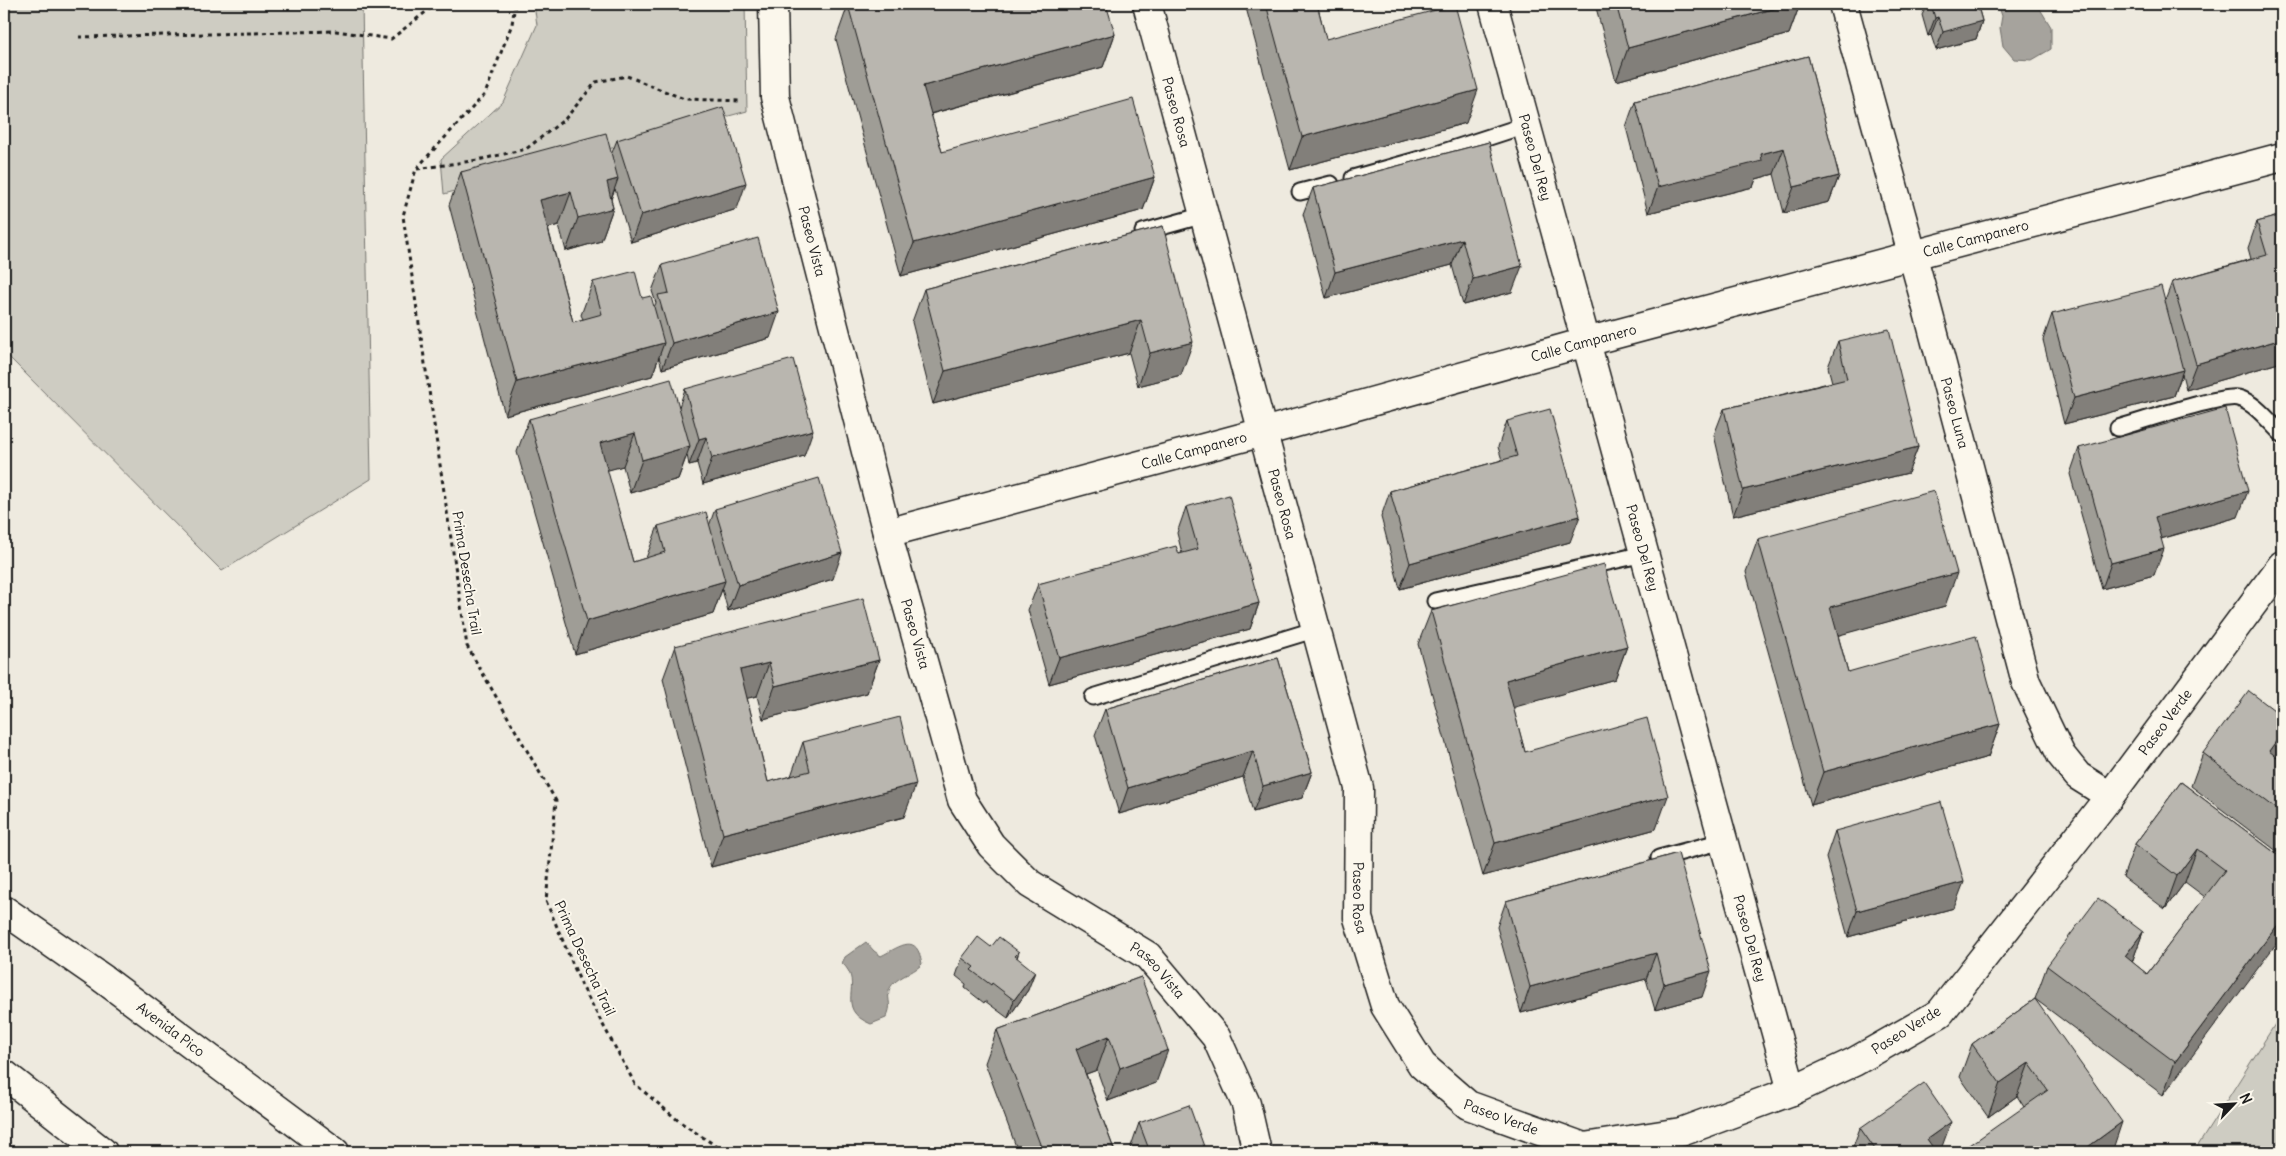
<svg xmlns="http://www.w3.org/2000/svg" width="2286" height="1156" font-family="Delius,sans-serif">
<rect width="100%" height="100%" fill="#eeeadf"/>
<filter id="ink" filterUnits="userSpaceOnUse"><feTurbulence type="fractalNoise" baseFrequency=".02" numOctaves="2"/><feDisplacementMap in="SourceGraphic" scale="10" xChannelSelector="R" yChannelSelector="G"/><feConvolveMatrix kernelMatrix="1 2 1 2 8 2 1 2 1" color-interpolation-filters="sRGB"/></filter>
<g filter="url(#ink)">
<g fill="#ceccc2" stroke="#75746f">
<path d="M 4,4 L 362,4 L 371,479 L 222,571 L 4,352 Z"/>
<path d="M 534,4 L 745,4 L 747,111 L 444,194 L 441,159 L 503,102 L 537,25 Z"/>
<path d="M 2282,1013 L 2282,1152 L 2194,1152 Z"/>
</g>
<g fill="#a6a39d" stroke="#6f6d69">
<path d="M 1998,4 L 2037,4 L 2051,27 L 2051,49 L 2032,60 L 2014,59 L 2003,46 L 2000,28 L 2002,16 Z"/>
<path d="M 866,942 L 874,951 L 881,956 C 901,946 917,932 922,964 C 913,974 892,978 889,991 C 887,1002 893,1004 886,1018 L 871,1024 C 832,1008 866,984 842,963 L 845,957 Z"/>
</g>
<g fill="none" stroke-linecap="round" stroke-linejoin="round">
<defs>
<g id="service">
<path d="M 1353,178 L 1431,156 L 1526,125"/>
<path d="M 1300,192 L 1331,184"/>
<path d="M 1143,232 L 1204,215"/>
<path d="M 2118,428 C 2139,422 2222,394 2238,398 C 2256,403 2269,422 2282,434"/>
<path d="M 1435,601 L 1644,554"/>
<path d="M 1093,697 L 1317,629"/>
<path d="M 1659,858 L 1723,841"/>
</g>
<g id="minor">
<path id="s1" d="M 773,4 L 775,97 L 887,533 L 962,800 L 991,845 L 1030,884 L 1148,956 L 1216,1037 L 1246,1104 L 1257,1152"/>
<path id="s2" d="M 1147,4 L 1359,788 L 1358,918 L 1385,1006 L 1422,1065 L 1468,1105 L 1584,1147 L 1681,1132 L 1792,1091 L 1854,1062 L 1940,1013 L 2110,796 L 2282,565"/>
<path id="s3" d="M 1493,4 L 1792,1091"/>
<path id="s4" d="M 1843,4 L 1927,308 L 2026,682 L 2061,755 L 2078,776 L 2110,796"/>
</g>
<g id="tertiary">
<path id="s5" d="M 887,533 L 1263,432 L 1586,342 L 2282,157"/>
</g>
<g id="secondary">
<path id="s6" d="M 4,910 L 102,978 L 335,1152"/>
<path d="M 4,1074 L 103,1152"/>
</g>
</defs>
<use href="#service" stroke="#1c1c1c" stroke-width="19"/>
<use href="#minor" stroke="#1c1c1c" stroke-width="31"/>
<use href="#tertiary" stroke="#1c1c1c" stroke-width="31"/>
<use href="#secondary" stroke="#1c1c1c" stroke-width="31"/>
<g stroke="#1c1c1c" stroke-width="3" stroke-dasharray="4 4" stroke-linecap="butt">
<path d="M 515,4 L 512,24 L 485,94 L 416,169 L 403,216 L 467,646 L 556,801 L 546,901 L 582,986 L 635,1084 L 680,1122 L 725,1152"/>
<path d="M 79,37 L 336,31 L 391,39 L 436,4"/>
<path d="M 417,169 L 478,160 L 526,149 L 565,119 L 596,82 L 627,76 L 684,99 L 742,101"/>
</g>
<use href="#service" stroke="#fbf7ec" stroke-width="15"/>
<use href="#minor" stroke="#fbf7ec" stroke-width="28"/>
<use href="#tertiary" stroke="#fbf7ec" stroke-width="28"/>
<use href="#secondary" stroke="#fbf7ec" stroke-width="28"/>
</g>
<g fill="#9f9d96" stroke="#1c1c1c">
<path d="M 1245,4 L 1317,4 L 1326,39 L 1466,123 L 1290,170 Z"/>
<path d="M 1595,4 L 1800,4 L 1789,34 L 1616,81 Z"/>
<path d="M 1922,4 L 1979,4 L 1979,10 L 1982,21 L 1976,39 L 1936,50 L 1931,35 L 1928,36 L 1922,15 L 1924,11 Z"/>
<path d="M 848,5 L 1115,34 L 1103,67 L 931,114 L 942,152 L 1155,177 L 1143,210 L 901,276 L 836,39 Z"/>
<path d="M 1808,56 L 1839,176 L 1829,202 L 1784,213 L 1774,174 L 1756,179 L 1753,187 L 1648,213 L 1626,127 L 1635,101 Z"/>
<path d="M 617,140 L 737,209 L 631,242 L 615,189 L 611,199 L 613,208 L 601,241 L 566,251 L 559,225 L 548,228 L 573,322 L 583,319 L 581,315 L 593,282 L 642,298 L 654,307 L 656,303 L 652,291 L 662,265 L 770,338 L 662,369 L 659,357 L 652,376 L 505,415 L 449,205 L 461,172 L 611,155 Z"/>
<path d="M 1489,142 L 1512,292 L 1463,305 L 1452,265 L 1326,298 L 1303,214 L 1313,188 Z"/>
<path d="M 2282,215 L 2282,362 L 2186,390 L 2182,374 L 2174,396 L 2064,424 L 2043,340 L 2052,314 L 2165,301 L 2172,282 L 2251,259 L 2248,248 L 2257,222 Z"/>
<path d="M 1163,226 L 1181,375 L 1138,386 L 1129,353 L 933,404 L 912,322 L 924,289 Z"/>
<path d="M 1838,341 L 1918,447 L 1908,473 L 1733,516 L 1714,435 L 1724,409 L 1832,382 L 1828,367 Z"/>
<path d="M 685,389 L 804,456 L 703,484 L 697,463 L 689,465 L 687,455 L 678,479 L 630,493 L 623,466 L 607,470 L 633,562 L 646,558 L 658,526 L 709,526 L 715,509 L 833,579 L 728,611 L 722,589 L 713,614 L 575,654 L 517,452 L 529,419 L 679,407 Z"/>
<path d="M 1507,421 L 1570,542 L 1400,589 L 1381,517 L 1390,491 L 1502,460 L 1498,447 Z"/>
<path d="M 2079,448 L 2238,517 L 2161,539 L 2154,575 L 2102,589 L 2070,474 Z"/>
<path d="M 1186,507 L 1259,603 L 1250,629 L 1049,684 L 1028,610 L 1038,584 L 1182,553 L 1177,533 Z"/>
<path d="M 1758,539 L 1945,606 L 1838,635 L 1848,672 L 2000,724 L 1988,757 L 1811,805 L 1746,572 Z"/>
<path d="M 1431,611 L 1627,646 L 1615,679 L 1513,707 L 1525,752 L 1656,829 L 1483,876 L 1418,644 Z"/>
<path d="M 675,646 L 879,660 L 867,693 L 763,719 L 757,696 L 747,698 L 768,782 L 791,776 L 803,742 L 904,817 L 711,867 L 663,679 Z"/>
<path d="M 1278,658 L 1312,772 L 1302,798 L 1253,812 L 1243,777 L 1119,814 L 1095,735 L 1105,709 Z"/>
<path d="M 2282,666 L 2282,679 L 2279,676 Z"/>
<path d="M 2203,753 L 2278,755 L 2277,757 L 2282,761 L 2282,855 L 2191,786 Z"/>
<path d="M 2181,782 L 2282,858 L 2163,1095 L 2035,999 L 2047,966 L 2143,932 L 2132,962 L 2147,974 L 2205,897 L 2185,882 L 2165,909 L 2123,877 L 2135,844 Z"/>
<path d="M 1835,831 L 1954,908 L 1848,937 L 1826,857 Z"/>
<path d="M 1678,853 L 1702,997 L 1655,1010 L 1646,979 L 1521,1013 L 1497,927 L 1506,901 Z"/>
<path d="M 991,947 L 1019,952 L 1017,958 L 1028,990 L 1008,1018 L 985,1001 L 984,1003 L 965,988 L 966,984 L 956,976 L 962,958 Z"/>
<path d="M 1141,977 L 1156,1083 L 1108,1101 L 1097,1070 L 1086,1074 L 1115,1152 L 1018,1152 L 985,1063 L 997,1030 Z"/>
<path d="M 2035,999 L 2112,1152 L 2024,1107 L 2017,1096 L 1988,1117 L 1960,1077 L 1972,1044 Z"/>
<path d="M 1139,1123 L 1206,1152 L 1129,1152 Z"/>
<path d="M 1860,1128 L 1940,1152 L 1851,1152 Z"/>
</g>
<g fill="#827f7a" stroke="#1c1c1c">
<path d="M 1791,4 L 1800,4 L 1789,34 L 1616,81 L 1628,48 Z"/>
<path d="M 1978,7 L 1980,7 L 1974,23 L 1982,21 L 1976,39 L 1936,50 L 1943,32 Z"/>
<path d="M 1938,17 L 1931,35 L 1928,36 L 1935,18 Z"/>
<path d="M 1115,34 L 1103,67 L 911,119 L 923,86 Z"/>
<path d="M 1478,90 L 1466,123 L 1290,170 L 1302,137 Z"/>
<path d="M 1784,148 L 1774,174 L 1756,179 L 1753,187 L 1648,213 L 1658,187 L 1761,154 Z"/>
<path d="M 1839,176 L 1829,202 L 1784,213 L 1794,187 Z"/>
<path d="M 1155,177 L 1143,210 L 901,276 L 914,243 Z"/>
<path d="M 618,179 L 607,210 L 613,208 L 601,241 L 566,251 L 578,218 L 607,182 Z"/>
<path d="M 746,183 L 737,209 L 631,242 L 641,215 Z"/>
<path d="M 571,192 L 559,225 L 528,233 L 540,200 Z"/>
<path d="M 1462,239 L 1452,265 L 1326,298 L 1335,272 Z"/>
<path d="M 1522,266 L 1512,292 L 1463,305 L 1473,279 Z"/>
<path d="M 779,312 L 770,338 L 662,369 L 672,343 Z"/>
<path d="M 1141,320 L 1129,353 L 933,404 L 945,371 Z"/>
<path d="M 2282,339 L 2282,362 L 2186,390 L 2196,364 Z"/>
<path d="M 1193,342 L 1181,375 L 1138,386 L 1150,353 Z"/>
<path d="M 664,343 L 652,376 L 505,415 L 517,382 Z"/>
<path d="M 2183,370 L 2174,396 L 2064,424 L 2074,398 Z"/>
<path d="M 813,430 L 804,456 L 703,484 L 712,458 Z"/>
<path d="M 635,433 L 623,466 L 587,476 L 600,443 Z"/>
<path d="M 706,437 L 697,463 L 689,465 L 699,439 Z"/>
<path d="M 690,446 L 678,479 L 630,493 L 642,460 Z"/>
<path d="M 1918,447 L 1908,473 L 1733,516 L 1743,490 Z"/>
<path d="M 2248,491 L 2238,517 L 2145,543 L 2155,517 Z"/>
<path d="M 1580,516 L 1570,542 L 1400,589 L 1410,563 Z"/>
<path d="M 2164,549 L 2154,575 L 2102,589 L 2111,563 Z"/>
<path d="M 842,553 L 833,579 L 728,611 L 738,585 Z"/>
<path d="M 1957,573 L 1945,606 L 1818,641 L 1830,607 Z"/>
<path d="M 725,581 L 713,614 L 575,654 L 587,621 Z"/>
<path d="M 1259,603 L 1250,629 L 1049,684 L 1059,658 Z"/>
<path d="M 1627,646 L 1615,679 L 1494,713 L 1506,680 Z"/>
<path d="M 879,660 L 867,693 L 763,719 L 775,686 Z"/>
<path d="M 769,663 L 757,696 L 728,703 L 740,670 Z"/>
<path d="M 2000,724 L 1988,757 L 1811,805 L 1823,772 Z"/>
<path d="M 2282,733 L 2282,745 L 2278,755 L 2257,784 L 2269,751 Z"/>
<path d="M 1253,751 L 1243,777 L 1119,814 L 1128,788 Z"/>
<path d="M 1312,772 L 1302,798 L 1253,812 L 1263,786 Z"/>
<path d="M 916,784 L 904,817 L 711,867 L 723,834 Z"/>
<path d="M 1668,796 L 1656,829 L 1483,876 L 1495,843 Z"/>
<path d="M 2197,849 L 2185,882 L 2165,909 L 2177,876 Z"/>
<path d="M 1964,882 L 1954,908 L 1848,937 L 1857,911 Z"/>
<path d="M 2282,919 L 2282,936 L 2163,1095 L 2175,1062 Z"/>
<path d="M 2143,932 L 2131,965 L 2125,956 Z"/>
<path d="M 1656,953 L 1646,979 L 1521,1013 L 1530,987 Z"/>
<path d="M 1711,971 L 1702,997 L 1655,1010 L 1664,984 Z"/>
<path d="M 1035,972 L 1028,990 L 1008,1018 L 1014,1000 Z"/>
<path d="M 1109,1036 L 1097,1070 L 1064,1082 L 1076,1049 Z"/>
<path d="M 1168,1050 L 1156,1083 L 1108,1101 L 1120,1068 Z"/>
<path d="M 2029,1063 L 2017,1096 L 1988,1117 L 2000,1083 Z"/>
<path d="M 1951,1122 L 1940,1152 L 1922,1152 L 1927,1139 Z"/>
<path d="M 2122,1122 L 2112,1152 L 2081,1152 Z"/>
</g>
<g fill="#b9b6af" stroke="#1c1c1c">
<path d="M 855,4 L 1106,4 L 1115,34 L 923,86 L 942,152 L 1133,99 L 1155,177 L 914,243 L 848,5 Z"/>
<path d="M 1266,4 L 1317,4 L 1326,39 L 1455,5 L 1478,90 L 1302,137 Z"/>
<path d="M 1616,4 L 1791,4 L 1628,48 Z"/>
<path d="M 1931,4 L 1979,4 L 1980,7 L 1978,7 L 1982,21 L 1943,32 L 1938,17 L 1935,18 Z"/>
<path d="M 1808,56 L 1839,176 L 1794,187 L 1784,148 L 1761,154 L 1762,161 L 1658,187 L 1635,101 Z"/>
<path d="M 723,107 L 746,183 L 641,215 L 617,140 Z"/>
<path d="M 606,133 L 618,179 L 607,182 L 613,208 L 578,218 L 571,192 L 540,200 L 573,322 L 602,314 L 593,282 L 635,271 L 642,298 L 651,296 L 664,343 L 517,382 L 461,172 Z"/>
<path d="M 1489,142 L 1522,266 L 1473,279 L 1462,239 L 1335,272 L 1313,188 Z"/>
<path d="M 2282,215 L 2282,339 L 2196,364 L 2172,282 L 2267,255 L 2257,222 Z"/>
<path d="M 1163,226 L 1193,342 L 1150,353 L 1141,320 L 945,371 L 924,289 Z"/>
<path d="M 758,238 L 779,312 L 672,343 L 658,295 L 669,293 L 662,265 Z"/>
<path d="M 2161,286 L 2183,370 L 2074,398 L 2052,314 Z"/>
<path d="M 1889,329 L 1918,447 L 1743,490 L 1724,409 L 1847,379 L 1838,341 Z"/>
<path d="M 793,359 L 813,430 L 712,458 L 706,437 L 699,439 L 685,389 Z"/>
<path d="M 671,379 L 690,446 L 642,460 L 635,433 L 600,443 L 633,562 L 665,552 L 658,526 L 706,512 L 725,581 L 587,621 L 529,419 Z"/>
<path d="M 2225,408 L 2248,491 L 2155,517 L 2164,549 L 2111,563 L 2079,448 Z"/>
<path d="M 1550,409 L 1580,516 L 1410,563 L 1390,491 L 1517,456 L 1507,421 Z"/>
<path d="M 819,478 L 842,553 L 738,585 L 715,509 Z"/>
<path d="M 1934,491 L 1957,573 L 1830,607 L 1848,672 L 1976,636 L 2000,724 L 1823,772 L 1758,539 Z"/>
<path d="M 1229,495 L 1259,603 L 1059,658 L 1038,584 L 1176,546 L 1179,554 L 1198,549 L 1186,507 Z"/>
<path d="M 1604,564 L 1627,646 L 1506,680 L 1525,752 L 1647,718 L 1668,796 L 1495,843 L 1431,611 Z"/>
<path d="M 863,598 L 879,660 L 775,686 L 769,663 L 740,670 L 768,782 L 810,771 L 803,742 L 900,717 L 916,784 L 723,834 L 675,646 Z"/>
<path d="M 1278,658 L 1312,772 L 1263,786 L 1253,751 L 1128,788 L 1105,709 Z"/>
<path d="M 2249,691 L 2282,716 L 2282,733 L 2269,751 L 2282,761 L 2282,813 L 2203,753 Z"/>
<path d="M 2181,782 L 2282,858 L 2282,919 L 2175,1062 L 2047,966 L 2098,898 L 2143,932 L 2125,956 L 2147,974 L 2225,870 L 2197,849 L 2177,876 L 2135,844 Z"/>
<path d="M 1941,802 L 1964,882 L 1857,911 L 1835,831 Z"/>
<path d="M 1678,853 L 1711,971 L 1664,984 L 1656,953 L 1530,987 L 1506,901 Z"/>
<path d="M 978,937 L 991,947 L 999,937 L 1019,952 L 1015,956 L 1035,972 L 1014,1000 L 992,983 L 991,985 L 971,970 L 974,967 L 962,958 Z"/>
<path d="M 1141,977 L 1168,1050 L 1120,1068 L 1109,1036 L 1076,1049 L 1115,1152 L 1043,1152 L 997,1030 Z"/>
<path d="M 2035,999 L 2122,1122 L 2081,1152 L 1960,1152 L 2048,1090 L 2029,1063 L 2000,1083 L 1972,1044 Z"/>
<path d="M 1924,1083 L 1951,1122 L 1927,1139 L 1936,1152 L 1877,1152 L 1860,1128 Z"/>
<path d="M 1189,1105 L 1206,1152 L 1150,1152 L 1139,1123 Z"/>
<path d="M 1751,1148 L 1754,1152 L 1744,1152 Z"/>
</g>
</g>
<g text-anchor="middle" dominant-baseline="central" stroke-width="4" stroke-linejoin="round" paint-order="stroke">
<g font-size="14" fill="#1c1c1c" stroke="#fbf7ec">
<text stroke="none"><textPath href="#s2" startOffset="112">Paseo Rosa</textPath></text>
<text stroke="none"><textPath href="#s3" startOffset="159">Paseo Del Rey</textPath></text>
<text stroke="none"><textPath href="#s5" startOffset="1128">Calle Campanero</textPath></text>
<text stroke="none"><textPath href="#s1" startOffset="242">Paseo Vista</textPath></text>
<text stroke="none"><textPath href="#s5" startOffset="722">Calle Campanero</textPath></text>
<text stroke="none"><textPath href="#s4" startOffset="424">Paseo Luna</textPath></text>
<text stroke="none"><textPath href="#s5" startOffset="318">Calle Campanero</textPath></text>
<text stroke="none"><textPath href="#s2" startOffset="518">Paseo Rosa</textPath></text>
<text stroke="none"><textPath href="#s3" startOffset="564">Paseo Del Rey</textPath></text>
<text transform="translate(467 573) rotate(81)">Prima Desecha Trail</text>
<text stroke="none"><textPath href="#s1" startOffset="648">Paseo Vista</textPath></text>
<text stroke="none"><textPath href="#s2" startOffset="2040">Paseo Verde</textPath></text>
<text stroke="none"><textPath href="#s2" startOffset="922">Paseo Rosa</textPath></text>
<text stroke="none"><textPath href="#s3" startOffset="969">Paseo Del Rey</textPath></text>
<text transform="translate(585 958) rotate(65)">Prima Desecha Trail</text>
<text stroke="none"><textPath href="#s1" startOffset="1084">Paseo Vista</textPath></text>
<text stroke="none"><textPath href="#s6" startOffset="205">Avenida Pico</textPath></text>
<text transform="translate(1906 1030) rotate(-32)">Paseo Verde</text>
<text stroke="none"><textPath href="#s2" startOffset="1200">Paseo Verde</textPath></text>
</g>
</g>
<rect width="2286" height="1156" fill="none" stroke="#fbf7ec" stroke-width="20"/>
<rect x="10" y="10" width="2266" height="1136" fill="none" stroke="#1c1c1c" stroke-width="2" filter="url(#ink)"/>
<g transform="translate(2234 1104) rotate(65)" stroke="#fbf7ec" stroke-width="4" paint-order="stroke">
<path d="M0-4L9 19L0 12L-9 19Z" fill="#1c1c1c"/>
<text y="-8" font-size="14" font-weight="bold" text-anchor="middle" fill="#1c1c1c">N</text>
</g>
</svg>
